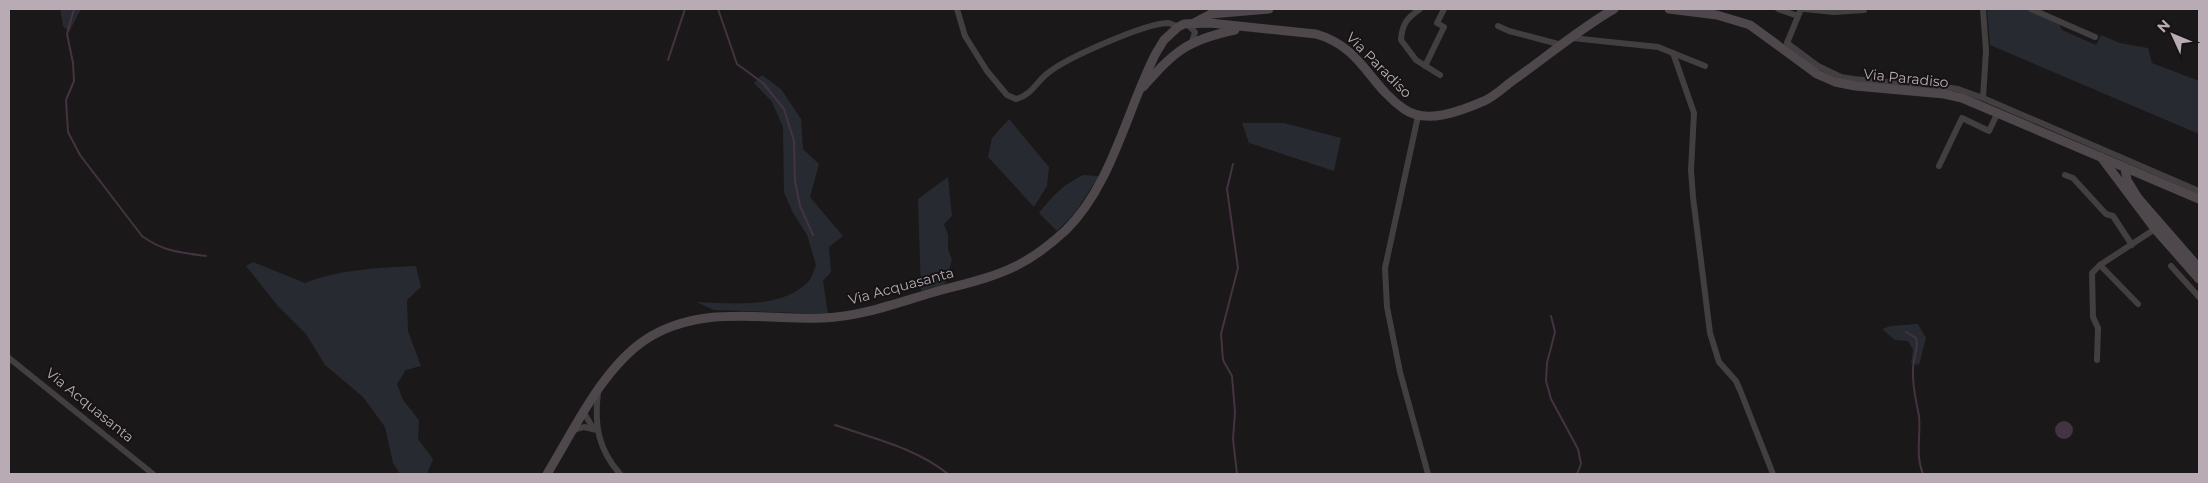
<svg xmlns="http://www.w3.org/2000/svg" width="2208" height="483" font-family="Montserrat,sans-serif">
<rect width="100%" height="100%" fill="#1a1818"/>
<g fill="#282a31">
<path d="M 60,9 L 81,9 L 69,32 L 63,26 Z"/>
<path d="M 1987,9 L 2025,9 L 2059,24 L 2062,30 L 2096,45 L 2101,35 L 2120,43 L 2148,48 L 2152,63 L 2199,81 L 2199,134 L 1990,45 Z"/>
<path d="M 762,75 L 781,89 L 801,119 L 803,149 L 819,164 L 810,197 L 843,236 L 829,247 L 831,272 L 823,281 L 828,314 L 714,310 L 696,302 C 731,303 780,310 808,282 C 812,278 814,270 816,265 L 807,235 L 792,211 L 784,192 L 783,127 L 772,102 L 754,83 Z"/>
<path d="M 1009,119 L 1049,167 L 1047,186 L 1034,207 L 988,157 L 992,138 Z"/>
<path d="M 1242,123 L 1284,123 L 1341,138 L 1334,171 L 1249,143 Z"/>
<path d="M 1083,175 L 1098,176 L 1097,179 L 1074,214 L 1057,231 L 1039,213 C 1054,194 1062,186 1083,175 Z"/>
<path d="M 948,177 L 952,216 L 944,224 L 948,235 L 948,249 L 952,260 L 945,284 L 921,291 L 918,199 Z"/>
<path d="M 253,262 L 305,283 C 340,269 379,268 416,266 L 421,287 L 407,300 L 408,331 L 421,366 L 406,370 L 397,384 L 403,400 L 419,420 L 418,439 L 433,459 L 427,474 L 400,474 L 393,463 L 385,427 L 363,397 L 325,365 L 306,334 L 277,305 L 246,266 Z"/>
<path d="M 1918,324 L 1926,338 L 1919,365 L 1911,363 L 1913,350 L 1908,341 L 1895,340 L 1882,329 L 1891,326 Z"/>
</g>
<circle fill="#443341" cx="2064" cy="430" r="9"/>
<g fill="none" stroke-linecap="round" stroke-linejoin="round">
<g stroke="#443341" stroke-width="2">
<path d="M 74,9 L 67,34 L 73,63 L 74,81 L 66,100 L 68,132 L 80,155 L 142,236 C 162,251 181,253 206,256"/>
<path d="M 718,9 L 737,64 L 763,83 L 784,109 L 794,141 L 795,181 L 800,206 L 813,235"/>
<path d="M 668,60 L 685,9"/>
<path d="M 1233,164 L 1227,189 L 1238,268 L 1221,334 L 1223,360 L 1232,376 L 1235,412 L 1233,439 L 1237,474"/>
<path d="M 1551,316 L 1555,332 L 1547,363 L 1546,381 L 1551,399 L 1578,449 L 1581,464 L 1577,474"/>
<path d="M 1906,332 L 1916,338 C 1919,348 1913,359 1913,369 C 1912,386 1916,400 1919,416 C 1921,436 1915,455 1923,474"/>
<path d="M 835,425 C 872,438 916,448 948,474"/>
</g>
<g stroke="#433e40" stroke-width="6">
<path d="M 957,9 L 965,36 L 987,71 L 1007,95 L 1016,99 C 1032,95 1036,82 1048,73 C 1066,58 1144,24 1167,23 C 1171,23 1174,25 1177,27"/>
<path d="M 1420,9 C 1407,18 1402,24 1401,40 L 1416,60 L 1440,75"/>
<path d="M 1778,9 L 1798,16"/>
<path d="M 1801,9 L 1787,43 L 1818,66 L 1841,77 L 1853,79 L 1944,87 L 1958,89 L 1983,98 L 2199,191"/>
<path d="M 1804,9 L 1834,12 L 1864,10"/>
<path d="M 2031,9 L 2095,37"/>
<path d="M 1188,25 L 1195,32 L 1192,42"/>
<path d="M 1498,26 L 1509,31 L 1562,45"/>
<path d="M 1572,38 L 1658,47 L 1705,66"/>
<path d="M 1673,53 L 1694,113 L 1691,170 L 1693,197 L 1710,333 L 1719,362 L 1736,381 L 1740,390 L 1773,474"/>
<path d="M 1425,66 L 1444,27 L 1437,23 L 1444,9"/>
<path d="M 1983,98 L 1986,51 L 1983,9"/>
<path d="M 1418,116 L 1385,268 L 1387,307 L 1400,372 L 1428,474"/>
<path d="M 1939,166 L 1962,118 L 1989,131 L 1998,112"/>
<path d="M 2065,175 L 2073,178 L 2106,214 L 2113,216 L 2132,245"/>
<path d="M 2100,265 L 2138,304"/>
<path d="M 2171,266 L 2199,297"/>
<path d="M 9,358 L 153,474"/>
<path d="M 2097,360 L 2098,328 L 2093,317 L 2092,273 L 2100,265 L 2155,229"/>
<path d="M 598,392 C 594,425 598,449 620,474"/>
<path d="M 584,413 L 593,428"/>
<path d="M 574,430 L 584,427 L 597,430"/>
</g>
<g stroke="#4e474b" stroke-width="9">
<path d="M 1669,9 L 1717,15 L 1750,25 L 1817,74 L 1835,82 L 1855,86 L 1944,94 L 1962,98 L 2199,199"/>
<path d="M 1194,23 L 1211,14 L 1269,9"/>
<path d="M 1143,87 C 1175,51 1187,40 1235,30"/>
<path d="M 2101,157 L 2155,229 L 2199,279"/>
<path d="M 2125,168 L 2127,180 L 2138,198 L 2199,268"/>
<path d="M 547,474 C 574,430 602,369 645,340 C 700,304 762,320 824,318 C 859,317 897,303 931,293 C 959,285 990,279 1016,266 C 1034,257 1051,244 1066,230 C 1112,185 1127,109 1156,53 L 1164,40 L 1178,27 L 1184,24 L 1210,23 L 1316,34 C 1362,47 1369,85 1404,109 C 1426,125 1461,111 1484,101 C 1495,96 1505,86 1515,79 C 1548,56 1579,29 1614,9"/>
</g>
</g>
<g text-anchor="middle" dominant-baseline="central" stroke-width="4" stroke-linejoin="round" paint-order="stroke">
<g font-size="14" fill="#b9abb3" stroke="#151313">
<text transform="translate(1379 65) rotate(45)">Via Paradiso</text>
<text transform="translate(1906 78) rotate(6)">Via Paradiso</text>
<text transform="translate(901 286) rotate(-15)">Via Acquasanta</text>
<text transform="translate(90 405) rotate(39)">Via Acquasanta</text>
</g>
</g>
<rect width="2208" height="483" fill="none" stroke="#b9abb3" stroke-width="20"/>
<g transform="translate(2173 35) rotate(314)" stroke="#151313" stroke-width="4" paint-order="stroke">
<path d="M0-4L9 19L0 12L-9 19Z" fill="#b9abb3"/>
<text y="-8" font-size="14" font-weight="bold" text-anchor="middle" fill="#b9abb3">N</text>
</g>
</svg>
